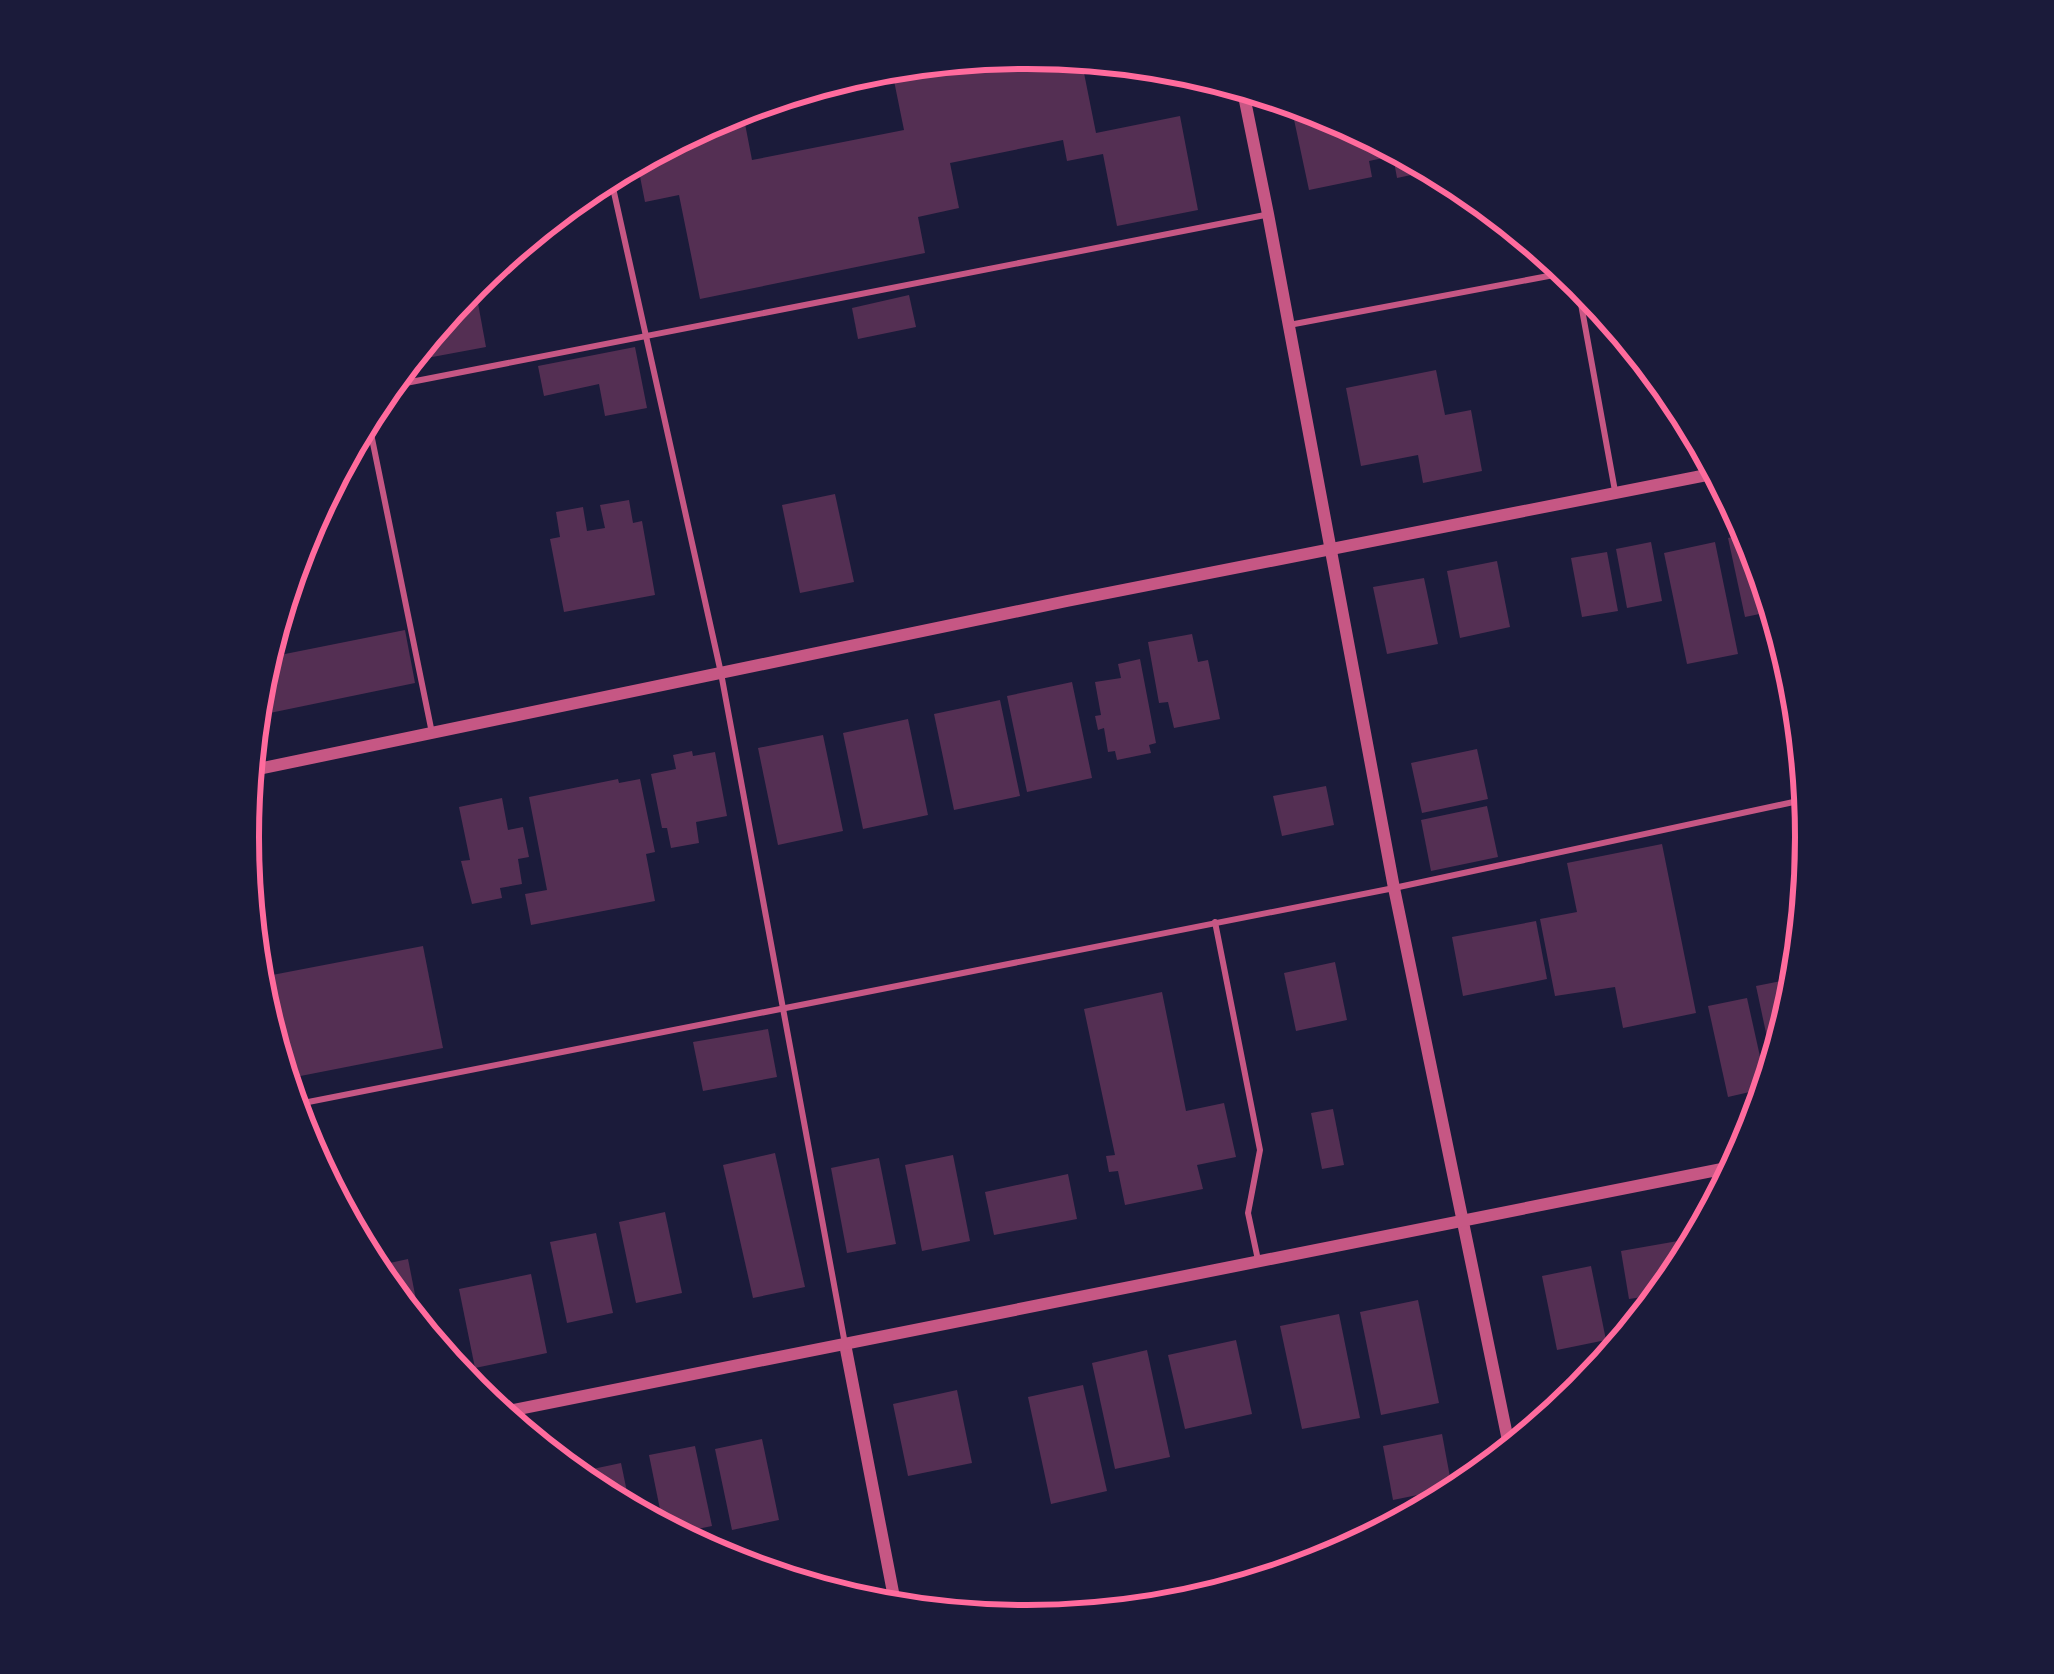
<svg xmlns="http://www.w3.org/2000/svg" width="2054" height="1674" font-family="Commissioner,sans-serif">
<rect width="100%" height="100%" fill="#1b1b3a"/>
<g fill="#542f53">
<path d="M 1028,48 L 1080,53 L 1096,133 L 1180,116 L 1198,210 L 1117,226 L 1103,154 L 1067,161 L 1063,140 L 950,163 L 959,208 L 918,217 L 925,253 L 700,299 L 679,195 L 645,202 L 636,156 L 726,108 L 741,103 L 752,160 L 904,130 L 890,61 Z"/>
<path d="M 1289,96 L 1330,108 L 1428,161 L 1430,171 L 1397,178 L 1393,156 L 1369,161 L 1372,177 L 1309,190 Z"/>
<path d="M 473,276 L 486,347 L 400,363 L 470,279 Z"/>
<path d="M 909,295 L 916,327 L 858,339 L 852,308 Z"/>
<path d="M 635,347 L 647,408 L 605,416 L 599,384 L 544,396 L 538,366 Z"/>
<path d="M 1436,370 L 1445,415 L 1471,410 L 1482,471 L 1423,483 L 1418,455 L 1361,466 L 1346,388 Z"/>
<path d="M 835,494 L 854,582 L 800,593 L 782,505 Z"/>
<path d="M 629,500 L 633,523 L 642,521 L 655,595 L 564,612 L 550,539 L 560,537 L 556,512 L 583,507 L 587,531 L 605,528 L 600,505 Z"/>
<path d="M 1754,532 L 1779,610 L 1745,617 L 1728,538 Z"/>
<path d="M 1651,542 L 1662,601 L 1627,608 L 1616,549 Z"/>
<path d="M 1715,542 L 1738,654 L 1687,664 L 1664,553 Z"/>
<path d="M 1607,552 L 1618,611 L 1582,617 L 1571,558 Z"/>
<path d="M 1497,561 L 1510,627 L 1460,638 L 1447,571 Z"/>
<path d="M 1424,578 L 1438,644 L 1387,654 L 1373,587 Z"/>
<path d="M 405,630 L 415,683 L 250,717 L 253,682 L 260,659 Z"/>
<path d="M 1192,634 L 1198,662 L 1208,660 L 1220,719 L 1174,728 L 1168,702 L 1159,703 L 1148,642 Z"/>
<path d="M 1140,659 L 1156,743 L 1149,745 L 1151,753 L 1117,760 L 1115,751 L 1108,752 L 1104,728 L 1098,730 L 1095,716 L 1101,715 L 1095,682 L 1121,678 L 1118,664 Z"/>
<path d="M 1072,682 L 1092,778 L 1027,792 L 1007,696 Z"/>
<path d="M 1000,700 L 1020,796 L 954,810 L 934,714 Z"/>
<path d="M 908,719 L 928,815 L 863,829 L 843,733 Z"/>
<path d="M 823,735 L 843,831 L 778,845 L 758,748 Z"/>
<path d="M 1477,749 L 1488,799 L 1422,813 L 1411,763 Z"/>
<path d="M 692,751 L 693,756 L 715,752 L 727,816 L 696,822 L 699,843 L 671,848 L 667,828 L 662,828 L 651,774 L 676,769 L 673,755 Z"/>
<path d="M 618,779 L 619,783 L 640,779 L 655,852 L 646,854 L 655,901 L 531,925 L 525,894 L 547,890 L 529,797 Z"/>
<path d="M 1326,786 L 1334,825 L 1282,836 L 1273,796 Z"/>
<path d="M 502,798 L 508,830 L 523,827 L 529,857 L 518,859 L 522,884 L 500,888 L 502,898 L 472,904 L 461,861 L 470,860 L 459,807 Z"/>
<path d="M 1487,806 L 1498,857 L 1431,871 L 1421,820 Z"/>
<path d="M 1662,844 L 1696,1013 L 1623,1028 L 1615,987 L 1555,996 L 1540,919 L 1577,912 L 1567,863 Z"/>
<path d="M 1536,921 L 1547,979 L 1463,996 L 1452,937 Z"/>
<path d="M 423,946 L 443,1048 L 280,1080 L 252,979 Z"/>
<path d="M 1335,962 L 1347,1020 L 1296,1031 L 1284,973 Z"/>
<path d="M 1796,978 L 1799,996 L 1775,1075 L 1756,986 Z"/>
<path d="M 1162,992 L 1186,1111 L 1224,1103 L 1236,1157 L 1197,1165 L 1203,1189 L 1125,1205 L 1118,1171 L 1109,1172 L 1106,1156 L 1115,1155 L 1084,1009 Z"/>
<path d="M 1747,998 L 1767,1088 L 1728,1097 L 1708,1006 Z"/>
<path d="M 768,1029 L 777,1077 L 703,1091 L 693,1042 Z"/>
<path d="M 1333,1109 L 1344,1165 L 1322,1169 L 1311,1113 Z"/>
<path d="M 775,1153 L 805,1287 L 753,1298 L 723,1165 Z"/>
<path d="M 953,1155 L 970,1241 L 922,1251 L 905,1165 Z"/>
<path d="M 879,1158 L 896,1244 L 847,1253 L 831,1168 Z"/>
<path d="M 1068,1174 L 1077,1219 L 994,1235 L 985,1192 Z"/>
<path d="M 665,1212 L 682,1293 L 636,1303 L 619,1222 Z"/>
<path d="M 596,1233 L 613,1313 L 567,1323 L 550,1242 Z"/>
<path d="M 1695,1238 L 1697,1249 L 1683,1276 L 1669,1293 L 1629,1299 L 1621,1251 Z"/>
<path d="M 408,1259 L 424,1340 L 367,1268 Z"/>
<path d="M 1591,1266 L 1606,1340 L 1557,1350 L 1542,1276 Z"/>
<path d="M 531,1274 L 547,1353 L 475,1368 L 459,1289 Z"/>
<path d="M 1418,1300 L 1439,1403 L 1381,1415 L 1360,1312 Z"/>
<path d="M 1339,1314 L 1360,1418 L 1302,1429 L 1280,1326 Z"/>
<path d="M 1236,1340 L 1252,1414 L 1185,1429 L 1168,1355 Z"/>
<path d="M 1147,1350 L 1170,1457 L 1115,1469 L 1092,1363 Z"/>
<path d="M 1604,1372 L 1584,1395 L 1572,1406 L 1566,1379 Z"/>
<path d="M 1083,1385 L 1107,1491 L 1051,1504 L 1028,1397 Z"/>
<path d="M 957,1390 L 972,1463 L 908,1476 L 893,1404 Z"/>
<path d="M 1442,1434 L 1452,1488 L 1393,1500 L 1383,1446 Z"/>
<path d="M 762,1439 L 779,1520 L 732,1530 L 715,1449 Z"/>
<path d="M 695,1446 L 712,1526 L 668,1535 L 665,1534 L 649,1455 Z"/>
<path d="M 621,1463 L 632,1516 L 588,1493 L 577,1483 L 574,1473 Z"/>
</g>
<g fill="none" stroke-linecap="round" stroke-linejoin="round">
<g stroke="#c65784" stroke-width="6">
<path d="M 609,170 L 721,673 L 845,1344"/>
<path d="M 1575,271 L 1615,491"/>
<path d="M 1289,325 L 1575,271"/>
<path d="M 380,388 L 1265,215"/>
<path d="M 366,409 L 432,733"/>
<path d="M 1215,922 L 1260,1150 L 1248,1213 L 1258,1260"/>
<path d="M 288,1106 L 1394,888 L 1812,798"/>
</g>
<g stroke="#c65784" stroke-width="12">
<path d="M 1241,81 L 1268,214 L 1394,888 L 1511,1455"/>
<path d="M 244,772 L 1067,601 L 1722,472"/>
<path d="M 845,1344 L 897,1613"/>
<path d="M 493,1414 L 1742,1165"/>
</g>
</g>
<path d="M0 0H2054V1674H0ZM259 837a768 768 0 1 1 1536 0a768 768 0 1 1-1536 0Z" fill="#1b1b3a" fill-rule="evenodd"/>
<path fill="none" stroke="#ff6b9d" stroke-width="6" d="M259 837a768 768 0 1 1 1536 0a768 768 0 1 1-1536 0Z"/>
</svg>
